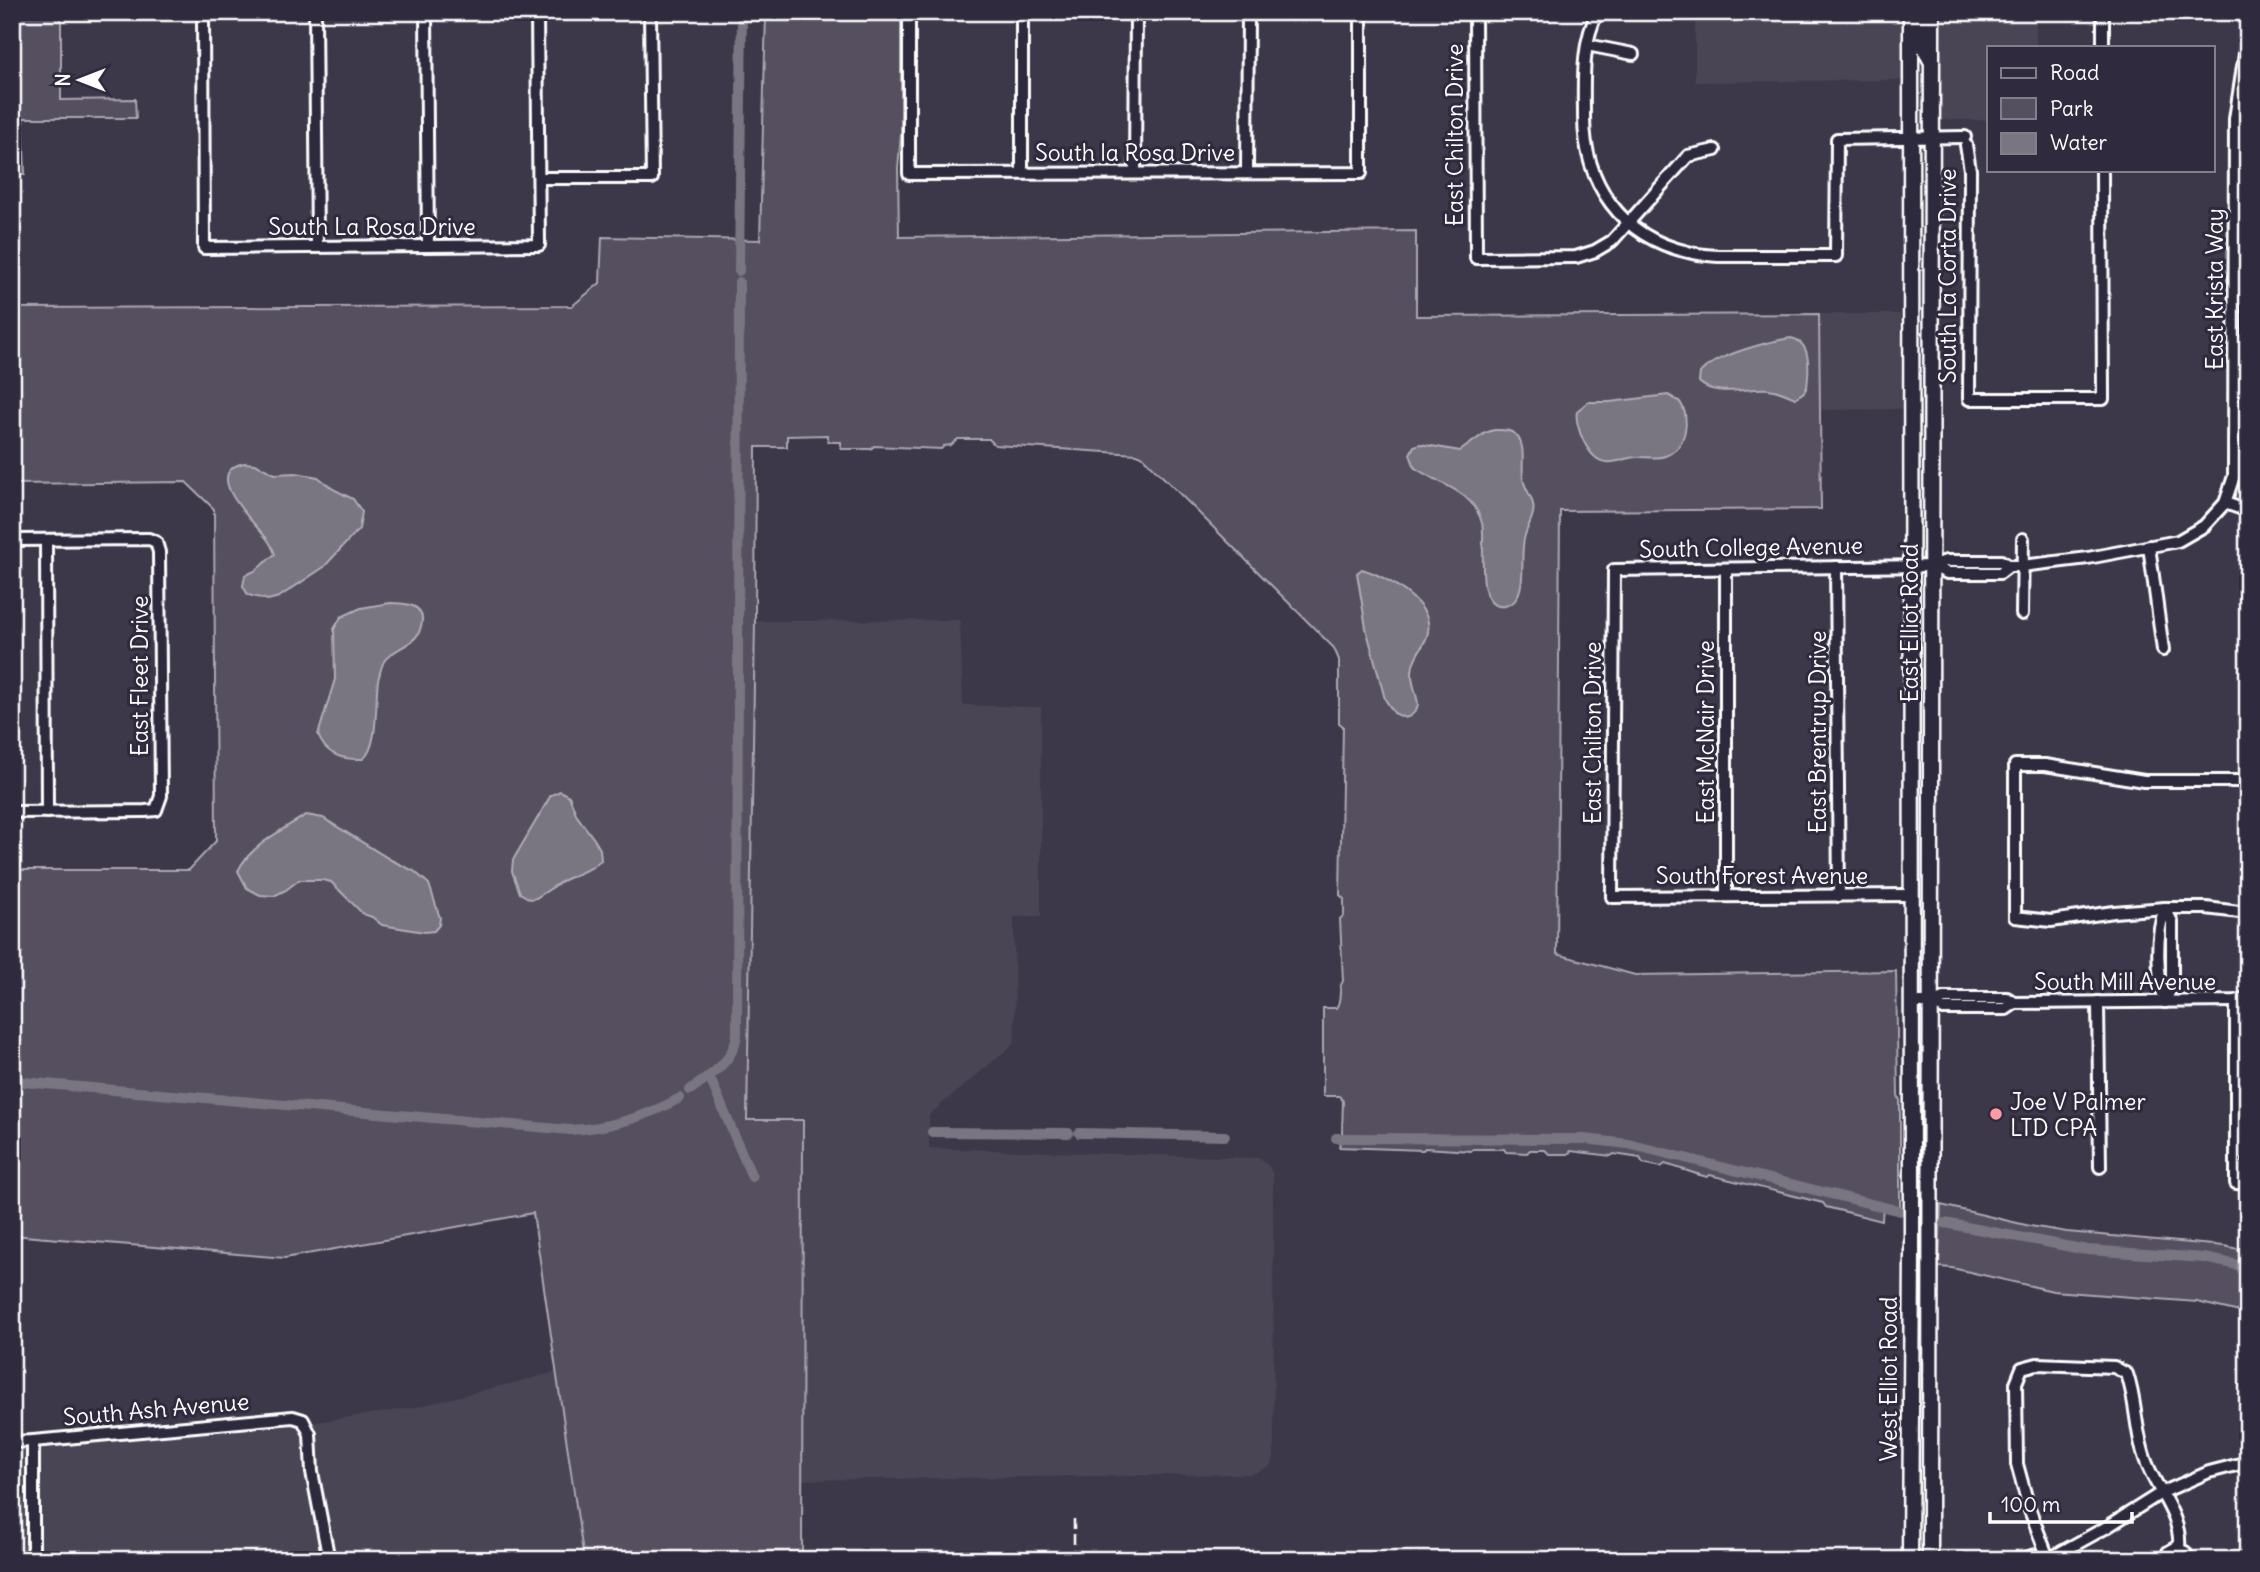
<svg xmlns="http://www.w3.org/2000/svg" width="2260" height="1572" font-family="Delius,sans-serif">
<rect width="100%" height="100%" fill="#3c3749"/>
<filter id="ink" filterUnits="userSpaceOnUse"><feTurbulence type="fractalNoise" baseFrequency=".0143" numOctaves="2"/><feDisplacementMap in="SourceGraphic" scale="14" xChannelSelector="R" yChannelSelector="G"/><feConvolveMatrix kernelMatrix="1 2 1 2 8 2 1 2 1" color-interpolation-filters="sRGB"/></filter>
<g filter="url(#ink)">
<g fill="#494455">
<path d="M 1695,12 L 1903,12 L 1903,80 L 1695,82 Z"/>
<path d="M 1939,12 L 2036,12 L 2036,47 L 1989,47 L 1989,120 L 1939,120 Z"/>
<path d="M 1819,314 L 1900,314 L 1903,409 L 1819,410 Z"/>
<path d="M 960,620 L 963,705 L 1041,707 L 1041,916 L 1014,917 L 1015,1043 L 929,1115 L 929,1148 L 1258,1158 L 1268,1165 L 1273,1174 L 1274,1458 L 1270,1466 L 1253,1474 L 802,1480 L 803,1121 L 747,1120 L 755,621 Z"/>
<path d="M 556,1372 L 584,1560 L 12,1560 L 12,1450 L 291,1426 L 416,1407 Z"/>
</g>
<g fill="#555060" stroke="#aaa8b0" stroke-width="2">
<path d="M 12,12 L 128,12 L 61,14 L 61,100 L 135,99 L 136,118 L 23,118 L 25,174 L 12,174 Z"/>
<path d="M 766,12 L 901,12 L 901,134 L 898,168 L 899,237 L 1416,231 L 1416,316 L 1819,314 L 1821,509 L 1560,511 L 1557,954 L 1635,975 L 1896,971 L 1898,1095 L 1900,1101 L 1900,1208 L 1883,1204 L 1882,1221 L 1826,1207 L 1823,1203 L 1710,1175 L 1707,1177 C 1692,1173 1680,1168 1665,1164 L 1661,1167 L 1643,1163 L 1640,1158 L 1614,1154 L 1611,1156 L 1571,1151 L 1568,1154 L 1549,1154 L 1545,1150 L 1530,1150 L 1527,1153 L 1506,1152 L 1504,1149 L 1473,1149 L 1471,1151 L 1425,1148 L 1423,1150 L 1339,1147 L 1342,1133 L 1343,1101 L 1339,1096 L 1323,1096 L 1323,1008 L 1336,1008 C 1343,999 1337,989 1343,981 L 1340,919 L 1344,915 L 1344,899 L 1340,895 L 1343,726 L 1339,723 L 1339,660 L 1334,648 L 1142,456 L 1137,454 L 995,445 L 989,439 L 958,439 L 951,445 L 944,446 L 941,449 L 874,446 L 871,449 L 841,449 L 841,442 L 828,442 L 828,435 L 787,436 L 787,447 L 756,447 L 755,621 L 747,1120 L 803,1120 L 802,1560 L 584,1560 L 533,1213 L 285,1258 L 12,1235 L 12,870 L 189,870 L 216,841 L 214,509 L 186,482 L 12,484 L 12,308 L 572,306 L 600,283 L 602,237 L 760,240 Z"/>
<path d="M 1941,1205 L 2030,1226 L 2067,1232 L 2224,1246 L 2248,1251 L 2248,1314 L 2197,1302 L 2053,1291 L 1952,1268 L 1939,1267 Z"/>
</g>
<g fill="#797682" stroke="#afadb4" stroke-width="2">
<path d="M 1791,338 C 1812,342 1809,370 1807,387 L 1804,392 L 1795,398 C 1786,394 1778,390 1769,389 C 1748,387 1715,398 1699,382 L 1700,373 C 1713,356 1769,341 1791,338 Z"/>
<path d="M 1668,395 L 1679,401 C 1692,417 1686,449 1665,456 C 1657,459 1647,457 1638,457 C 1627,456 1618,464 1606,462 C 1589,461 1574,426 1577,411 L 1588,402 L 1610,402 Z"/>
<path d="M 1494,430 C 1501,430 1509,429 1515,434 C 1527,444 1521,465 1523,479 C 1525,489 1531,495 1533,504 C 1536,515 1526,528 1524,539 C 1520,558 1526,580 1517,597 C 1515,602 1509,605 1505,606 C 1472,612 1487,541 1482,523 C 1473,490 1440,485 1415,468 L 1410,454 L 1414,446 L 1420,444 L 1460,451 L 1485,433 Z"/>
<path d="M 244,463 L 255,464 L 275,474 L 296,473 L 318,477 L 333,489 L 353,499 L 362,512 L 359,529 L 324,567 L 279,597 L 268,600 L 248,595 L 243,586 L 245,575 L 255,571 L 275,554 C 273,549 270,543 267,539 C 256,524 199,473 244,463 Z"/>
<path d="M 1362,569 C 1385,576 1434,603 1428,632 C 1426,646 1413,654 1412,672 C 1411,683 1417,694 1418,704 C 1417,712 1412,716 1405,718 L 1394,713 L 1385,699 L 1366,628 L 1357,573 Z"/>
<path d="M 390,603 C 404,603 424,604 422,622 C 421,627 419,634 416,637 C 407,647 393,650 385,660 C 381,665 380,674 378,680 C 375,700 379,747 363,759 C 342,760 326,755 318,735 L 335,679 L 334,629 L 341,617 L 361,608 Z"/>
<path d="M 560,791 L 569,796 L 577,816 L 594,839 L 600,849 L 601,860 L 591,868 L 564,880 L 536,898 L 530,899 L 520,893 L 512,871 L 513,860 L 551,795 Z"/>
<path d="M 306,815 L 323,818 L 391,860 L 414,871 L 429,884 L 440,918 L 439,925 L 434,931 L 424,932 L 382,925 L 372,917 L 363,914 L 331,882 L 322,880 L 299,880 L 286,890 L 274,896 L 260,895 L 247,888 L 238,871 C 248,848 284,828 306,815 Z"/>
</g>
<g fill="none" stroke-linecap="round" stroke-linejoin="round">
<g stroke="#797682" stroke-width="10">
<path d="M 739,271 L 742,12"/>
<path d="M 709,1076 L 752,1177"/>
<path d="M 12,1081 L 570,1130 C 610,1128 644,1118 680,1098"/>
<path d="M 690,1090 C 711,1075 733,1062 737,1035 L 739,282"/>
<path d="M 932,1132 L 1069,1133"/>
<path d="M 1079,1133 L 1225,1136"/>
<path d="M 1336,1138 L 1585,1139 L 1628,1144 L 1900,1211"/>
<path d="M 1945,1223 L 2087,1250 L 2204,1258 L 2248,1267"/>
</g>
<defs>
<g id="minor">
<path d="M 203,12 L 204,248 L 539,245 L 537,12"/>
<path d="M 315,12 L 317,247"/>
<path d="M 426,12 L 428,246"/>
<path d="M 909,12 L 909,174 L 1361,173 L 1361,12"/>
<path d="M 1022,12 L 1022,173"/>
<path d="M 1475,12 L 1476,258 L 1576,257 L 1595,251 L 1612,241 L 1688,156 L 1715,150"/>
<path d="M 1598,12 C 1581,43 1584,82 1584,117 C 1584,183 1621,237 1688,252 C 1708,257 1730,256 1751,256 C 1780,256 1808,256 1836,256 L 1837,139 L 1965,137"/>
<path d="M 1587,45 L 1633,54"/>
<path d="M 2103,47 L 2103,12"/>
<path d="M 1966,145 L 1970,170 L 1969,399 L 2103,399 L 2102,170"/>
<path d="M 1135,173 L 1136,12"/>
<path d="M 1247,173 L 1248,12"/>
<path d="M 539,178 L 652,178 L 650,12"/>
<path d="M 2225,503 L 2248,511"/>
<path d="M 12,540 L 149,539 L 156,542 L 159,552 L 161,796 L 156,810 L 145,811 L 12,812"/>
<path d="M 46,540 L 47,812"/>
<path d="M 2149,546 L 2163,650"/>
<path d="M 1932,566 L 1947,573 L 2000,573 L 2009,566"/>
<path d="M 1836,567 L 1839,896"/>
<path d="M 1726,569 L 1726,896"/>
<path d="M 2022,614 L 2023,539"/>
<path d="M 2248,781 L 2144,781 L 2045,765 L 2015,765 L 2015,917 L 2051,921 L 2114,912 L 2165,908 L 2206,908 L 2248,913"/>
<path d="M 1912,895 L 1612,897 L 1614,570 L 1932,566 L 1946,561 L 2001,561 L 2009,566 L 2022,566 L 2088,558 L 2178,541 L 2204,526 L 2225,503 L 2234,476 L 2235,119 L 2248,34"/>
<path d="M 2236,1001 L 2236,1183 L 2248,1184"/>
<path d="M 2098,1002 L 2100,1167"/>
<path d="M 2165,1002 L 2172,985 L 2172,922 L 2165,908"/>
<path d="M 2165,1002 C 2157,974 2155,936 2165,908"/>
<path d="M 1912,1003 L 1932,1003 L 1943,998 L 2007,998 L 2015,1003 L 2236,1001 L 2248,997"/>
<path d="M 1932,1003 L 1944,1009 L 2006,1009 L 2015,1003"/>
<path d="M 33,1441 L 33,1560"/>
<path d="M 12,1442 L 33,1441 L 293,1417 L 303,1420 L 310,1434 L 312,1472 L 329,1560"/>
<path d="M 2048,1558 L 2029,1508 L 2017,1464 L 2016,1383 L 2022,1368 L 2037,1364 L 2114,1367 L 2127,1374 C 2137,1403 2135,1435 2147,1464 C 2158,1492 2182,1517 2179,1548"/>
<path d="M 2017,1560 L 2036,1555 L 2048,1558"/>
<path d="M 2047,1560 L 2107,1527 L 2161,1493 L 2209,1472 L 2248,1462"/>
<path d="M 2165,1560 L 2168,1552 L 2175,1548 L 2185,1552 L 2189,1560"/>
</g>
<g id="major">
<path d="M 1921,12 L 1922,42 L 1930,59"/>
<path d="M 1910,1560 L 1912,1251 L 1911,12"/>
<path d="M 1930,1560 L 1932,12"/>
</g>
</defs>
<use href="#minor" stroke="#fff" stroke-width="16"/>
<use href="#major" stroke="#fff" stroke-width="19"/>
<use href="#minor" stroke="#2f2a3d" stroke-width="10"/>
<use href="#major" stroke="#2f2a3d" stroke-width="14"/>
<path stroke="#fff" stroke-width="2.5" stroke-dasharray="10 5" stroke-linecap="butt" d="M 1074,1519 L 1074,1560"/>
</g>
</g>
<circle fill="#ff9aa2" stroke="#2f2a3d" stroke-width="2.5" cx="1996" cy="1114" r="7"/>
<g text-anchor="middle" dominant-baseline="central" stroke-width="6" stroke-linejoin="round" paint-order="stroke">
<g font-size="23" fill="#fff" stroke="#2f2a3d">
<text transform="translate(1454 135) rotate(-90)">East Chilton Drive</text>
<text x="1135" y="152">South la Rosa Drive</text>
<text x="372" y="226">South La Rosa Drive</text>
<text transform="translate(1947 276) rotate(-90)">South La Corta Drive</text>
<text transform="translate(2214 289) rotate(-90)">East Krista Way</text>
<text transform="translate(1751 547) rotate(-1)">South College Avenue</text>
<text transform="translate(1909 623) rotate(-90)">East Elliot Road</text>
<text transform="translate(139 676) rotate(-90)">East Fleet Drive</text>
<text transform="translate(1705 732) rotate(-90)">East McNair Drive</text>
<text transform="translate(1817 732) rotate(-90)">East Brentrup Drive</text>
<text transform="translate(1592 733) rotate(-90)">East Chilton Drive</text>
<text x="1762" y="875">South Forest Avenue</text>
<text x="2125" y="981">South Mill Avenue</text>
<text transform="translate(1888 1379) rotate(-90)">West Elliot Road</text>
<text transform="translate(156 1409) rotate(-5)">South Ash Avenue</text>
</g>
<g font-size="23" fill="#fff" stroke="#2f2a3d" text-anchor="start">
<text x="2010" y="1101">Joe V Palmer<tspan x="2010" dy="26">LTD CPA</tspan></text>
</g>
</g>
<rect width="2260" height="1572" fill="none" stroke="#2f2a3d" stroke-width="42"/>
<rect x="21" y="21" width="2218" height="1530" fill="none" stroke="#fff" stroke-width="2.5" filter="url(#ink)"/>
<rect x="1987" y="46" width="228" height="126" fill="#2f2a3d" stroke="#827f8b" stroke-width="2"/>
<rect x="2001" y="68" width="35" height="10" fill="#2f2a3d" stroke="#827f8b" stroke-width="2"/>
<text x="2050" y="80" font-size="21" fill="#ffffff">Road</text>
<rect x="2001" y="98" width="35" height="21" fill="#555060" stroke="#827f8b" stroke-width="2"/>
<text x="2050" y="116" font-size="21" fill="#ffffff">Park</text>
<rect x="2001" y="133" width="35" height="21" fill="#797682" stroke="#827f8b" stroke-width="2"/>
<text x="2050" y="150" font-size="21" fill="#ffffff">Water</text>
<g transform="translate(80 80) rotate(270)" stroke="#2f2a3d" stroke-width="5" paint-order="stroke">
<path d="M0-5L12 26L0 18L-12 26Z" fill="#ffffff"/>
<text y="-10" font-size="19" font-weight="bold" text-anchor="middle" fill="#ffffff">N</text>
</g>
<path d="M1990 1512v10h142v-10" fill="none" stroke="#ffffff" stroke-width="3.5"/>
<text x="2001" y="1512" font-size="21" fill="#ffffff" stroke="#2f2a3d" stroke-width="5" paint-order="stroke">100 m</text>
</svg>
